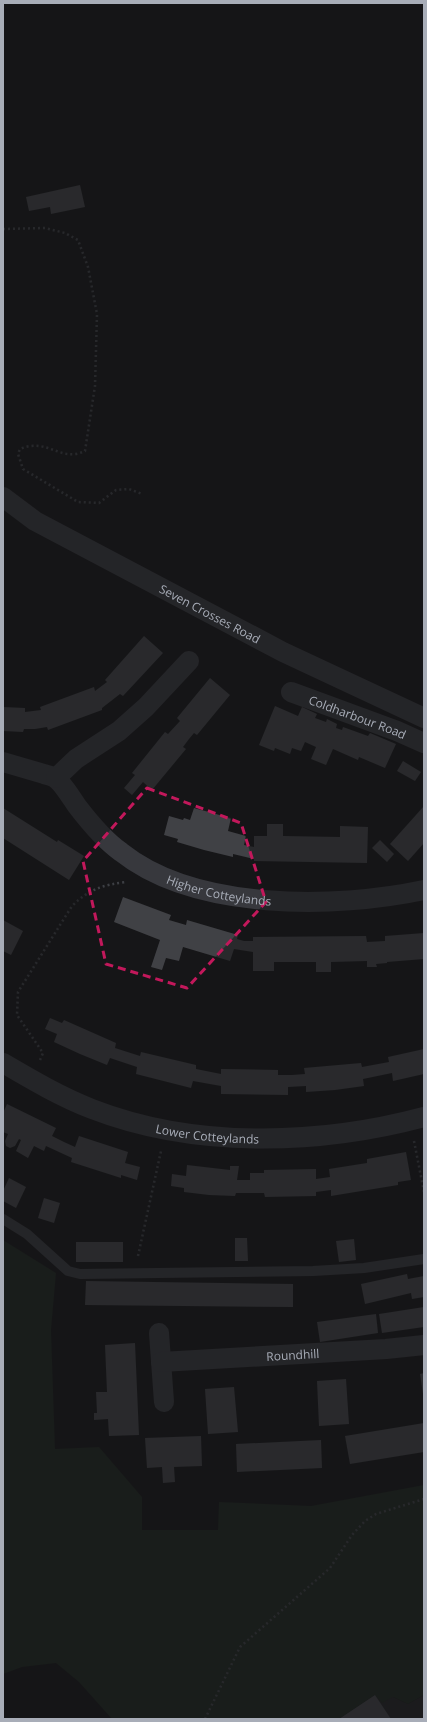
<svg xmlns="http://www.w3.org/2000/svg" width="427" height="1722" font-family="'Open Sans',sans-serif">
<rect width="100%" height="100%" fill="#161618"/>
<path fill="#222225" d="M 375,1695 L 393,1697 L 408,1704 L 424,1695 L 424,1719 L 339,1719 Z"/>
<path fill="#1e261f" d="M 3,1240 L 56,1273 L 51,1330 L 55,1449 L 99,1447 L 142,1497 L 142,1530 L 218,1530 L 219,1502 L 311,1506 L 424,1485 L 424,1695 L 408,1704 L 393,1697 L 382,1703 L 375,1695 L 339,1719 L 112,1719 L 79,1682 L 56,1663 L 22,1667 L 3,1674 Z"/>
<g fill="#404145">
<path d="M 80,185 L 85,207 L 51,214 L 50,207 L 29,211 L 26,197 Z"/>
<path d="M 144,636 L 163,653 L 123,696 L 120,694 L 102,708 L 102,710 L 48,730 L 47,727 L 35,729 L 24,729 L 23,732 L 3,731 L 3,707 L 25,708 L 25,712 L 41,710 L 40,707 L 94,687 L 95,691 L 107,682 L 105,680 Z"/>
<path d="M 210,678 L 230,695 L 197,735 L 194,733 L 189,739 L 183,747 L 186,749 L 152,790 L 143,782 L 132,795 L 124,788 L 135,775 L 132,773 L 165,732 L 168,734 L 180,721 L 177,718 Z"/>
<path d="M 275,706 L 298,716 L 302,707 L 317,714 L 315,718 L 326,722 L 327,719 L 337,724 L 336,728 L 342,730 L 343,727 L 368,736 L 370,733 L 396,744 L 385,768 L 359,757 L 358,760 L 333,749 L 326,765 L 311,759 L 316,747 L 305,742 L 301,751 L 292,748 L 290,754 L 275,748 L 274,751 L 259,745 Z"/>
<path d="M 403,761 L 421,772 L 415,781 L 397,771 Z"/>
<path d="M 424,806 L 424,843 L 408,861 L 390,844 Z"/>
<path d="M 3,808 L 57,842 L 58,840 L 84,856 L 69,880 L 3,838 Z"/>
<path d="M 194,808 L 231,818 L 228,831 L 246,836 L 244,845 L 254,847 L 254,836 L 267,836 L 267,824 L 283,824 L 283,836 L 340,837 L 340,826 L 368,827 L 367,863 L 254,861 L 254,859 L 233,854 L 233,857 L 204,850 L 177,842 L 178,839 L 164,835 L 169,816 L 183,820 L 184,818 L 190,820 Z"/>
<path d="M 380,840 L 394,854 L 387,862 L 372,848 Z"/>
<path d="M 123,897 L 171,915 L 169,920 L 186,925 L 187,920 L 238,935 L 237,939 L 244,941 L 253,941 L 253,937 L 366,936 L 367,942 L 385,941 L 385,936 L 424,933 L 424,959 L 387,962 L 387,963 L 376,964 L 377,967 L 367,967 L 367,961 L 331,962 L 331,972 L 316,972 L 316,962 L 274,962 L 274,971 L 253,971 L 253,952 L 234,949 L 230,961 L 183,947 L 179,961 L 166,958 L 162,970 L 151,967 L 160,940 L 114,922 Z"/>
<path d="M 3,920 L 23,931 L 11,955 L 3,951 Z"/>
<path d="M 50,1018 L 62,1023 L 64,1020 L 116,1043 L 115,1048 L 140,1056 L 141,1052 L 196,1065 L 196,1069 L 221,1074 L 221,1069 L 278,1070 L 278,1075 L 292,1075 L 305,1074 L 304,1068 L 361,1063 L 362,1067 L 389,1062 L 388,1057 L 424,1049 L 424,1074 L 393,1081 L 392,1073 L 363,1079 L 364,1086 L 335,1090 L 306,1092 L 306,1086 L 288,1087 L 288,1095 L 221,1094 L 221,1086 L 193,1081 L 191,1088 L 136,1074 L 137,1067 L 110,1058 L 107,1065 L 80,1054 L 54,1042 L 57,1034 L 45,1029 Z"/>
<path d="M 7,1104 L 56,1128 L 52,1136 L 64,1142 L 75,1147 L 79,1136 L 128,1152 L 125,1163 L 140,1167 L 137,1180 L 121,1175 L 121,1178 L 71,1162 L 72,1158 L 46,1146 L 44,1151 L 34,1146 L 28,1158 L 16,1151 L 21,1140 L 19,1139 L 15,1146 L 10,1148 L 6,1146 L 5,1141 L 8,1134 L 3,1132 L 3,1113 Z"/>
<path d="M 406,1152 L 411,1180 L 398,1182 L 398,1185 L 331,1196 L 331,1190 L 316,1192 L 316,1196 L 265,1197 L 264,1193 L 236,1193 L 235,1196 L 209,1195 L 184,1192 L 184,1188 L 171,1186 L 172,1174 L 186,1176 L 187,1165 L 230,1170 L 230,1166 L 239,1166 L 237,1180 L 250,1180 L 250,1173 L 264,1173 L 264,1170 L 316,1169 L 316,1179 L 330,1177 L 329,1169 L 367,1163 L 367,1159 Z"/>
<path d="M 9,1178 L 26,1187 L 16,1208 L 3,1201 L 3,1191 Z"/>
<path d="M 44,1198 L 60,1203 L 54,1223 L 38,1218 Z"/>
<path d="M 235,1238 L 247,1238 L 248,1261 L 235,1261 Z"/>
<path d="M 354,1239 L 356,1260 L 339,1262 L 336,1241 Z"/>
<rect x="76" y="1242" width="47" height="20"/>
<path d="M 407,1274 L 408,1279 L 424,1276 L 424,1297 L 412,1299 L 411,1293 L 365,1304 L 361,1284 Z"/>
<path d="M 86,1281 L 293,1284 L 293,1307 L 85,1305 Z"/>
<path d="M 424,1307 L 424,1327 L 382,1333 L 379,1314 Z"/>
<path d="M 376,1314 L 378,1333 L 320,1342 L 317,1322 Z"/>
<path d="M 135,1343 L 139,1435 L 109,1436 L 108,1419 L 94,1420 L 94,1413 L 97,1413 L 96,1392 L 107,1392 L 105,1345 Z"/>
<path d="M 424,1373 L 424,1394 L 423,1394 L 420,1374 Z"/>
<path d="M 346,1379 L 349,1424 L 319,1426 L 317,1381 Z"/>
<path d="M 234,1387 L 238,1432 L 208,1434 L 205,1389 Z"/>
<path d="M 424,1423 L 424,1452 L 350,1464 L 345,1436 Z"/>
<path d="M 201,1436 L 202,1466 L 174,1467 L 175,1482 L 163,1483 L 162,1467 L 147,1468 L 145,1438 Z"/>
<path d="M 321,1440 L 322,1468 L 237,1472 L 236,1444 Z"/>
<path d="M 375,1695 L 391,1719 L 339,1719 Z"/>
</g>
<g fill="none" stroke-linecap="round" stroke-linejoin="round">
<g stroke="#3d3f44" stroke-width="2.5" stroke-dasharray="2 3" stroke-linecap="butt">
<path d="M 3,229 L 45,228 L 65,233 L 78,240 L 88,267 L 97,314 L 95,386 L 85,451 C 60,463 48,437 20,449 L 18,454 L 23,469 L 78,502 L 99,503 L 116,490 L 129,489 L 142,494"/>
<path d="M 40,1060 L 43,1053 L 17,1015 L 18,992 L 72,906 C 89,889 103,885 126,882"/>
<path d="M 414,1141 L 424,1192"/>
<path d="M 138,1256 L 161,1151"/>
<path d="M 205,1719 L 240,1647 L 330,1568 L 352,1535 L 365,1521 L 376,1514 L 424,1499"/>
</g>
<path stroke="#37383d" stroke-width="10" d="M 3,1219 L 27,1234 L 68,1271 L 80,1274 L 313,1271 L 364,1268 L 424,1259"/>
<g stroke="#37383d" stroke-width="20">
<path id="s1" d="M 3,497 L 35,521 L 283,652 L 424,718"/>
<path id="s2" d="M 291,692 L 397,731 L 424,743"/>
<path id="s3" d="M 3,762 C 17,766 30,770 44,774 C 47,775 52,776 55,778 C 62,782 72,799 77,806 C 90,823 104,840 121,852 C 195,911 335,909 424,890"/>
<path d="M 56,778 L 76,759 L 119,731 L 146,707 L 189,661"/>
<path id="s4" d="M 3,1063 C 32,1080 61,1097 92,1109 C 195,1149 319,1145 424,1117"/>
<path d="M 159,1333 L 164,1402"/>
<path id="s5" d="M 161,1362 L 386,1349 L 424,1345"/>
</g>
</g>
<path d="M0 0H427V1722H0ZM 147,788 L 241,823 L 266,902 L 187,988 L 106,964 L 83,861 Z" fill="#161618" fill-opacity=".55" fill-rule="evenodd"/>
<path fill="none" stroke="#c2185b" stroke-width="3" stroke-dasharray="8 5" stroke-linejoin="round" d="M 147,788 L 241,823 L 266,902 L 187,988 L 106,964 L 83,861 Z"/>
<g text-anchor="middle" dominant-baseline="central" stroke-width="3" stroke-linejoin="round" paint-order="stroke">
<g font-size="12" fill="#a8adb8" stroke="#111113">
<text stroke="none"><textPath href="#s1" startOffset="238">Seven Crosses Road</textPath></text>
<text stroke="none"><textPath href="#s2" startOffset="71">Coldharbour Road</textPath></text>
<text stroke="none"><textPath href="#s3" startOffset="261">Higher Cotteylands</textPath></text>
<text stroke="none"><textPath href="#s4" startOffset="219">Lower Cotteylands</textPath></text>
<text stroke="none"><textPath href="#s5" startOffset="132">Roundhill</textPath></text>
</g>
</g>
<rect width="427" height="1722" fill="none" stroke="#a8adb8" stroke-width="8"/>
</svg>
